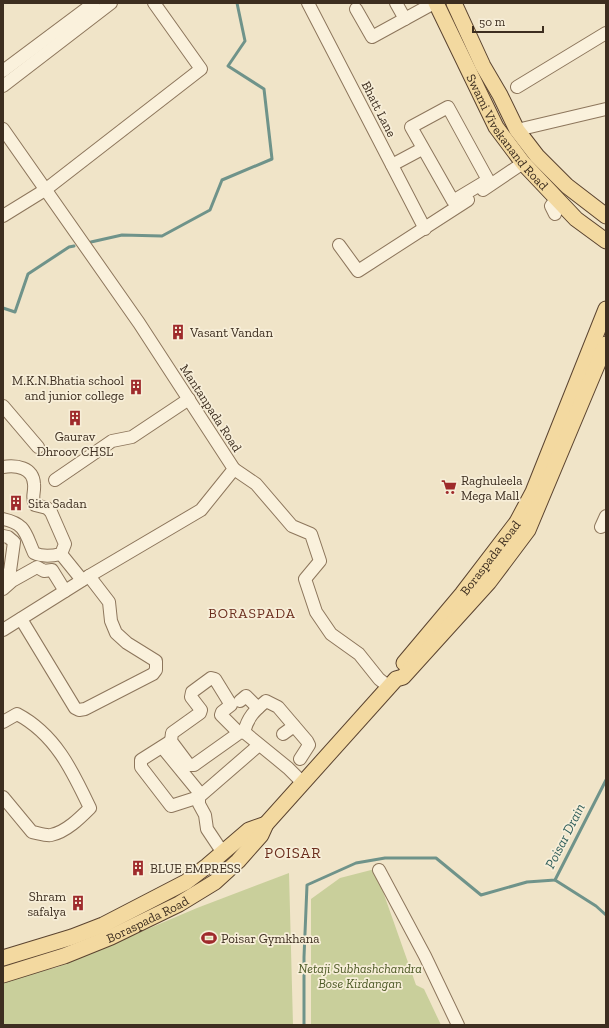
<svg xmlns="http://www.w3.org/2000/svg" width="609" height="1028" font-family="'Zilla Slab',serif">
<rect width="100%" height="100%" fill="#f0e4c8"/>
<g fill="#c9cf9b">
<path d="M 375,869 L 416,985 L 424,989 L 441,1025 L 311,1025 L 311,899 L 340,878 Z"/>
<path d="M 289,873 L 293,1025 L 3,1025 L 3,981 L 58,967 L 197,908 Z"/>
</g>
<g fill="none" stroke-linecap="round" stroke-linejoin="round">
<g stroke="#6f938a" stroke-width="3">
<path d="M 91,242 L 122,235 L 162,236 L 210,210 L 222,180 L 272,159 L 264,89 L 228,66 L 245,41 L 237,3"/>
<path d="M 3,308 L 15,312 L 28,274 L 69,247 L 74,246"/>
<path d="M 555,880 L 596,906 L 606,915"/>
<path d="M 304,1025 L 304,957 L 307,885 L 356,863 L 385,858 L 436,858 L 481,895 L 527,882 L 555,880 L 606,780"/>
</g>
<defs>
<g id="minor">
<path d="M 308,3 L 425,229"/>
<path d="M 396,3 L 405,19"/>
<path d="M 356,9 L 372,37 L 434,3"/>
<path d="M 3,71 L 94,3"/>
<path d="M 3,86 L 111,3"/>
<path d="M 517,87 L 606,33"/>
<path d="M 448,107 L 488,180 L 453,201 L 411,127 Z"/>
<path d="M 3,129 L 139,323 L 234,469 L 201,510 L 89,576 L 3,630"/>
<path d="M 517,130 L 606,109"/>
<path d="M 392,165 L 422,149"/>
<path d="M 483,190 L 523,163"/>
<path d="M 555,214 L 551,206 L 556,199"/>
<path d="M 3,216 L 45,190 L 201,69 L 154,3"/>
<path d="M 339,245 L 358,271 L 468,200"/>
<path d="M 3,406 L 38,447"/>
<path d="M 3,467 C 16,465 33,467 34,484 C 35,492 31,498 35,505 L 47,508 L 51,512 L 65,544 L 61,554 C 52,556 42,557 34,553 C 25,533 26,524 3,519"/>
<path d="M 234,469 L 256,484 L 292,526 L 311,534 L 320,561 L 305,579 L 316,612 L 331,634 L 359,654 L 379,679 L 389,687"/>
<path d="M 55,480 L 112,441 L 132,437 L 189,399"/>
<path d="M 601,527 L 606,516"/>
<path d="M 3,536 L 8,537 L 14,542 L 10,571 L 3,580"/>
<path d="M 61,554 L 82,580"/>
<path d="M 3,589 L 12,581 L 37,567 L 44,571 L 52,570 L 65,591"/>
<path d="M 21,619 L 75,708 L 79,710 L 85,709 L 153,674 L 156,670 L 156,661 L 127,643 L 116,633 L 111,621 L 109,602 L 89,576"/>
<path d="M 240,701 L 246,696 L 258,708"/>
<path d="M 3,722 L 17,714 C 55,734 72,770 90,808 C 80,818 66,832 51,835 C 46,836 38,833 32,832 L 3,797"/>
<path d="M 244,732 C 248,717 254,711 266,701 L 278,707 L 307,741 L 309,745 L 300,759"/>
<path d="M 239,733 L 221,715 L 222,712 L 231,705 L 215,679 L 211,678 L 192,692 L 191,697 L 201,710 L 200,713 L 172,733 L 171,741 L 189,765 L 194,765 L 239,733 L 244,732 L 288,768 L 302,782"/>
<path d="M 283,734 L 294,726"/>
<path d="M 162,747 L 198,791 L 199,797 L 171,806 L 141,767 L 141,760 L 171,741"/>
<path d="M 223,853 L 207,829 L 205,815 L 199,804 L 199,797 L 259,745"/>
<path d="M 379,870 L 425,956 L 458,1025"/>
</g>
<g id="major">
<path id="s1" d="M 436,3 L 496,127 L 523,163 L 576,219 L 606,241"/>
<path d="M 454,3 L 483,66 L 500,95 L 517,130 L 537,156 L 567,186 L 606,216"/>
<path id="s2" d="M 404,663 L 462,594 L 517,522 L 533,492 L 606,309"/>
<path d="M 3,958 L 72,937 L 103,925 L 186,882 L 207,866 L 249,830 L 266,824"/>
<path id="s3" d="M 3,975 L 64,956 L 111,937 L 179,904 L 215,882 L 238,861 L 261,835 L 266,824 L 396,679 L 403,677 L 489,582 L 528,530 L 606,344"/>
</g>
</defs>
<use href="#minor" stroke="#8d765c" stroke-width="14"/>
<use href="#major" stroke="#5b4430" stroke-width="17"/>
<use href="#minor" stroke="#faf1dc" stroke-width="12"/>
<use href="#major" stroke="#f3d9a0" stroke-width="15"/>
</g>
<defs>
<symbol id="building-bare" viewBox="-9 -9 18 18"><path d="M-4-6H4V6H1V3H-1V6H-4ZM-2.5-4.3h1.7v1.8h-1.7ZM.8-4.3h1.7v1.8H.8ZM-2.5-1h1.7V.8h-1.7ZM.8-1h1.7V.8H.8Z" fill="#9e2a2b" stroke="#f7eed8" stroke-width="2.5" paint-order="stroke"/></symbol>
<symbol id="supermarket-bare" viewBox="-9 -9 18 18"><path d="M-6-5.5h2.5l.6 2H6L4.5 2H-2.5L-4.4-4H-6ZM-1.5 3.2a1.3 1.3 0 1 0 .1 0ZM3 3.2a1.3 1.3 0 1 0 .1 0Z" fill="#9e2a2b" stroke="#f7eed8" stroke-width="2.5" paint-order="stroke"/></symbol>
<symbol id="stadium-bare" viewBox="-9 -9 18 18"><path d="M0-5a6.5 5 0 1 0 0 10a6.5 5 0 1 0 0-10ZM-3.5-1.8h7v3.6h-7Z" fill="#9e2a2b" stroke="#f7eed8" stroke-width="2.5" paint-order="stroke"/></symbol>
</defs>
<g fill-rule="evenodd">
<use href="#building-bare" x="167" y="321" width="22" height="22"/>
<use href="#building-bare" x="125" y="376" width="22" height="22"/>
<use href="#building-bare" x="64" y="407" width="22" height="22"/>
<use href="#supermarket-bare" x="438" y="476" width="22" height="22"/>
<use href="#building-bare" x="5" y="492" width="22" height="22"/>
<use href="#building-bare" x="127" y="857" width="22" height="22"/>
<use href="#building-bare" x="67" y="892" width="22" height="22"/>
<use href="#stadium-bare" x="198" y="927" width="22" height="22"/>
</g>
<g text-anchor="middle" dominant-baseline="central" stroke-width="3.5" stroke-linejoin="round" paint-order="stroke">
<g font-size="13" fill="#3d2e20" stroke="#f7eed8">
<text transform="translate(379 109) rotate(63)">Bhatt Lane</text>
<text stroke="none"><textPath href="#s1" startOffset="148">Swami Vivekanand Road</textPath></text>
<text transform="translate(211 408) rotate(57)">Mantanpada Road</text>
<text stroke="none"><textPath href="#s2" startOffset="136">Boraspada Road</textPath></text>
<text stroke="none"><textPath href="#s3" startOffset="155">Boraspada Road</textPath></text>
</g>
<g font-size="13" fill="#3d2e20" stroke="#f7eed8" text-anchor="start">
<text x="190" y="332">Vasant Vandan</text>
<text x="124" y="380" text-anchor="end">M.K.N.Bhatia school<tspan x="124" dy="15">and junior college</tspan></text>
<text x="75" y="436" text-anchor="middle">Gaurav<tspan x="75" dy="15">Dhroov CHSL</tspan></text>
<text x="461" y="480">Raghuleela<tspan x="461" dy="15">Mega Mall</tspan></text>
<text x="28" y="503">Sita Sadan</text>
<text x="150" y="868">BLUE EMPRESS</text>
<text x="66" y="896" text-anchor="end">Shram<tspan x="66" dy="15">safalya</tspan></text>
<text x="221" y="938">Poisar Gymkhana</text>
</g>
<g font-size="13" font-style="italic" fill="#4d5a26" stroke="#f7eed8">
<text x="360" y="968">Netaji Subhashchandra<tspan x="360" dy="15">Bose Kirdangan</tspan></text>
</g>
<g font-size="14" letter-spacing="1" fill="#6b2e1e" stroke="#f7eed8">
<text x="252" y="613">BORASPADA</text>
</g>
<g font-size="14" font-style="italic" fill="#2f5d5a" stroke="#f7eed8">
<text transform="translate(565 836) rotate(-63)">Poisar Drain</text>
</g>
<g font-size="15" letter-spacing="1" fill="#6b2e1e" stroke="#f7eed8">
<text x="293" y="853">POISAR</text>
</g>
</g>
<rect width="609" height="1028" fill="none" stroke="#3d2e20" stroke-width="8"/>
<path d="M473 26v6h70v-6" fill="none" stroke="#3d2e20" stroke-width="2"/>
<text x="479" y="26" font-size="12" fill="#3d2e20" stroke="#f7eed8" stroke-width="3" paint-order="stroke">50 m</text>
</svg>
